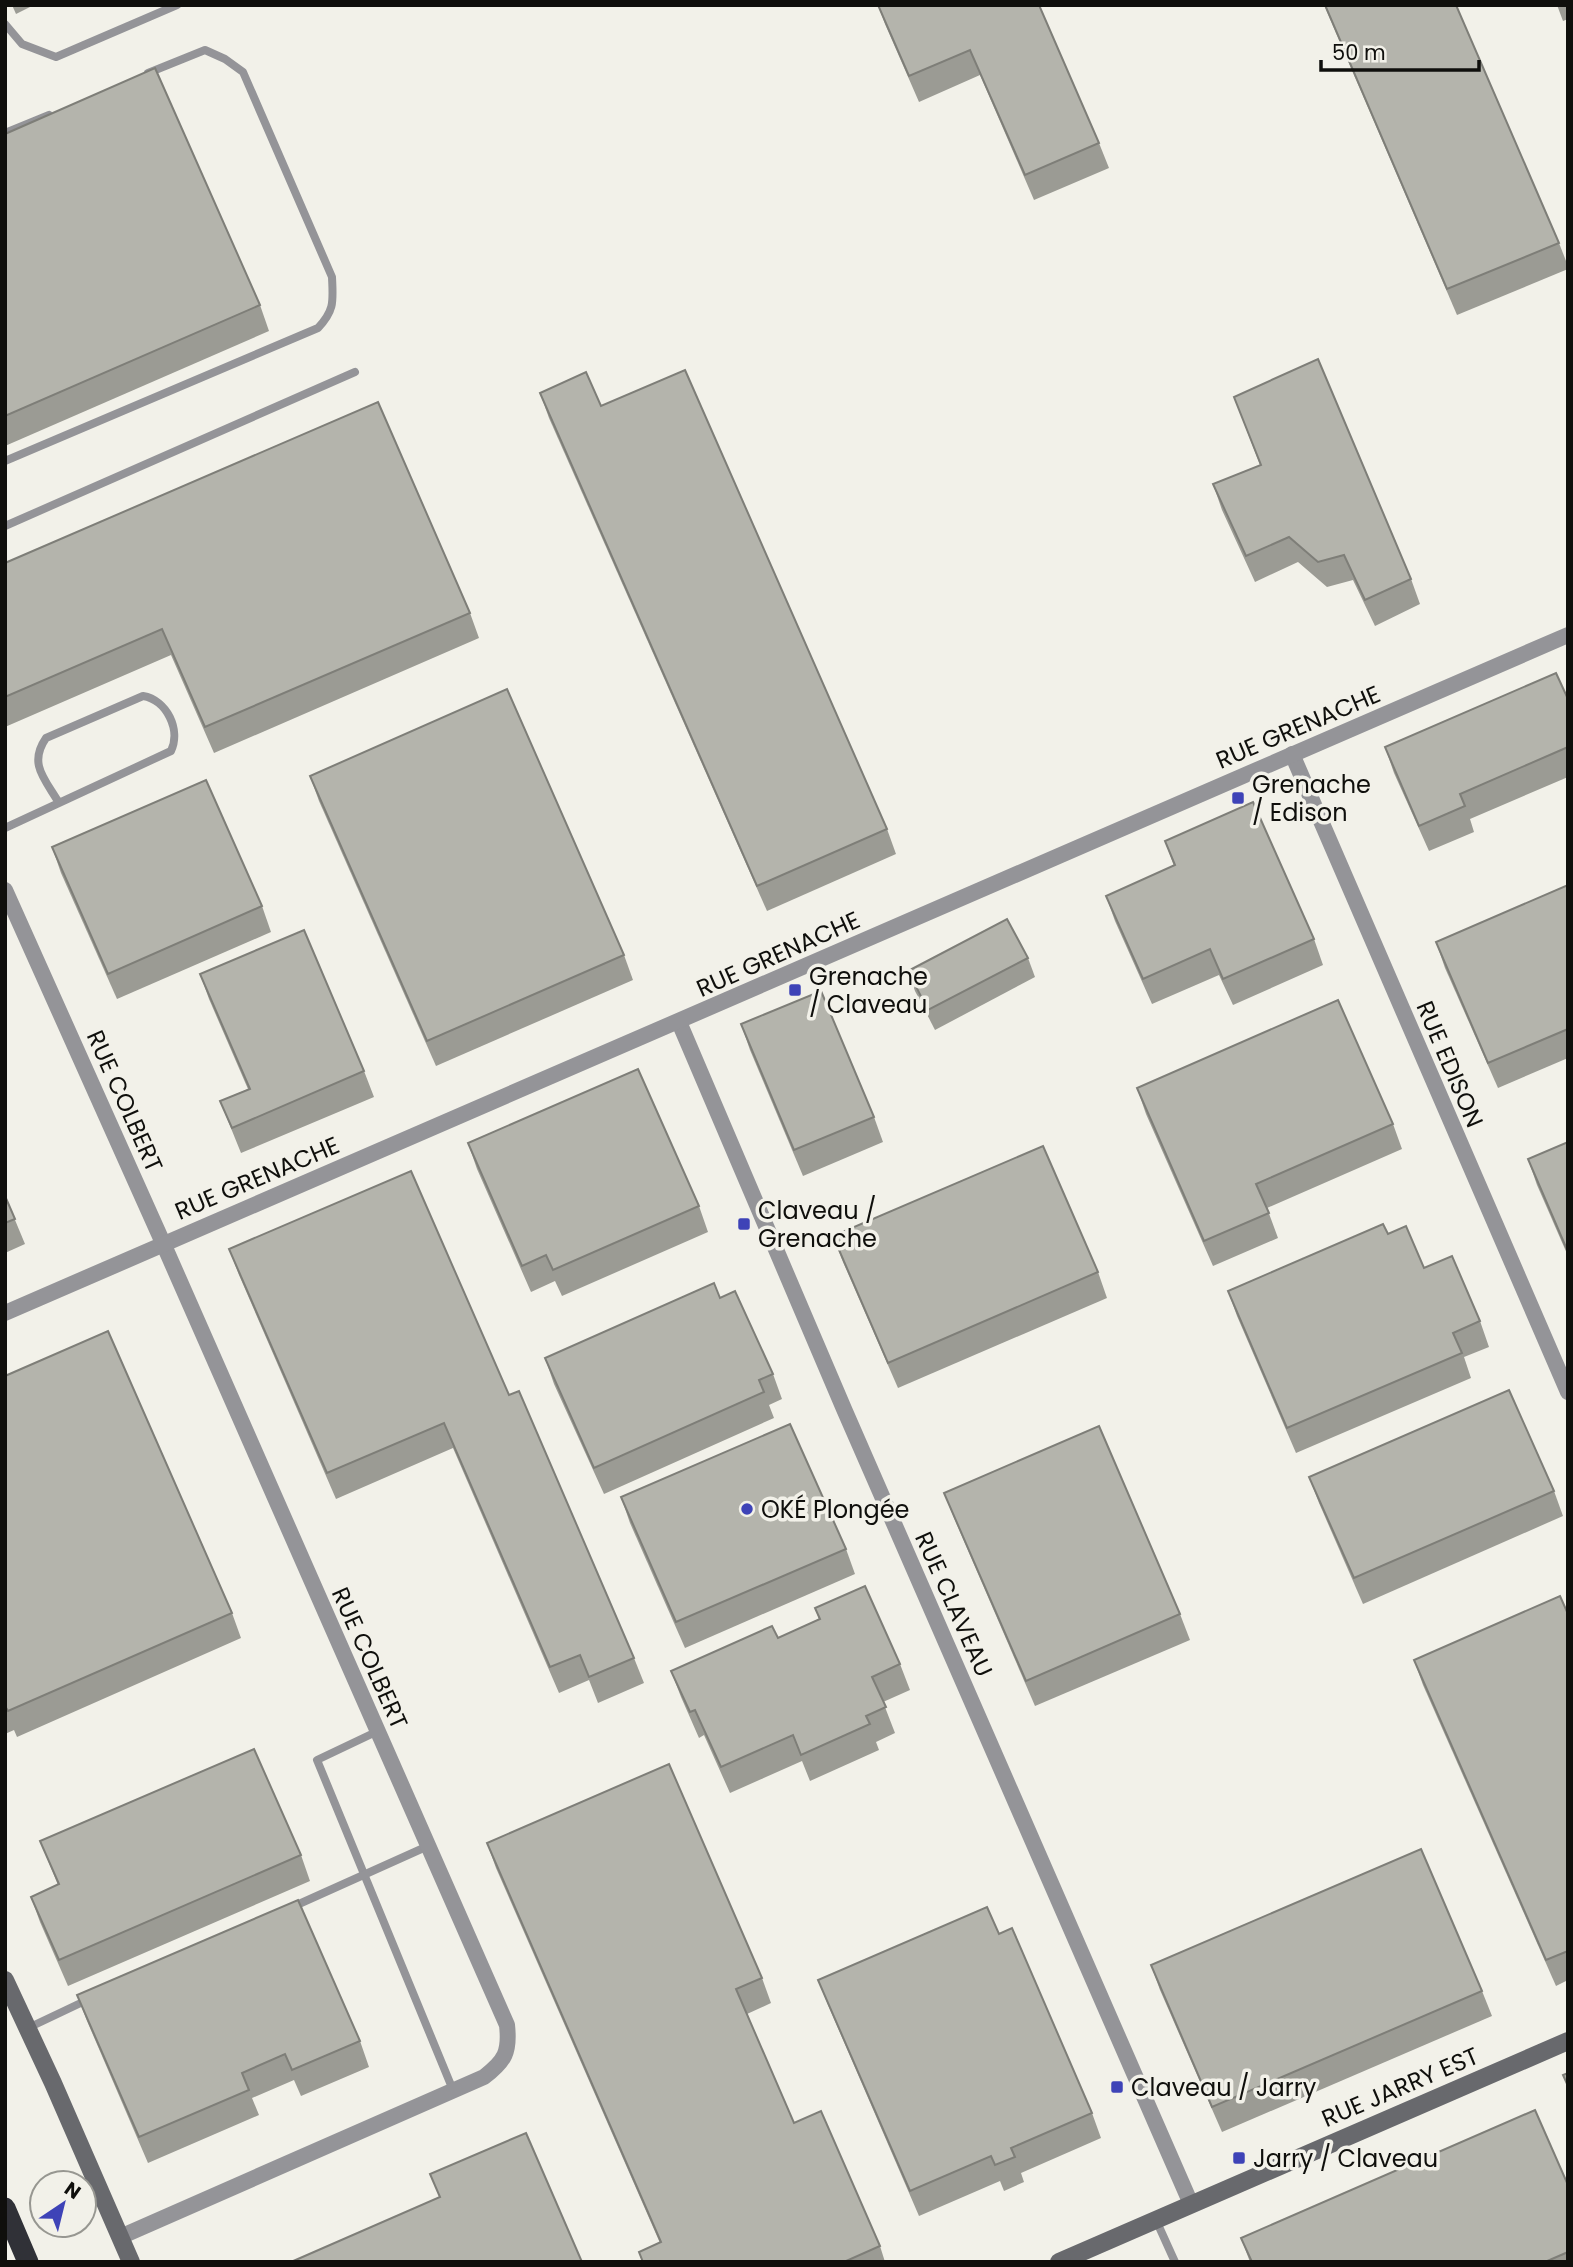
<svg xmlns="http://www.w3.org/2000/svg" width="1573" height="2267" font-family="Poppins,sans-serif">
<rect width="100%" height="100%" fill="#f2f1e9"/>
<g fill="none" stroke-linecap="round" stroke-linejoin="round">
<g stroke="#949498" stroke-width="8">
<path d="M 5,24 L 22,44 L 56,57 L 177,5"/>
<path d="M 5,133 L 49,115"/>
<path d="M 5,461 L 318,328 C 335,310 333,301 332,277 L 243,72 L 225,59 L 205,50 L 148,73"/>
<path d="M 5,526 L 355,372"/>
<path d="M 5,828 L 171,751 C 181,730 167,700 143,696 L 46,738 C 28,764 45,779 59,803"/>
<path d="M 378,1731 L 317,1760 L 453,2090"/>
<path d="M 290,1908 L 428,1846"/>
<path d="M 28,2028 L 87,2000"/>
<path d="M 1156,2220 L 1175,2262"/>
</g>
<g stroke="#949498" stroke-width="16">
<path d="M 1292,754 L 1568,1392"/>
<path d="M 5,890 L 163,1243 L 507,2025 C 510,2052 505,2061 484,2077 L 120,2237"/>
<path d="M 679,1022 L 844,1409 L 1191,2204"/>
<path d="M 5,1313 L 1568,635"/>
</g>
<g stroke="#68696d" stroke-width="18">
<path d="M 5,1980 L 53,2083 L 131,2262"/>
<path d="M 1059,2262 L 1568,2041"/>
</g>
<path stroke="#303137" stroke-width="21" d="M 5,2208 L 28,2262"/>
</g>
<g fill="#9b9b94">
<path d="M 12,5 L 34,5 L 16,14 Z"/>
<path d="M 878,5 L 1039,5 L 1099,143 L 1109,168 L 1034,200 L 980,75 L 919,102 L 885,24 Z"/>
<path d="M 1324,5 L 1456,5 L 1559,243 L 1568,266 L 1568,269 L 1457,315 Z"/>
<path d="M 1557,5 L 1568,5 L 1568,19 L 1563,21 Z"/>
<path d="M 5,134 L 260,305 L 269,331 L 5,446 Z"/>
<path d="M 540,393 L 601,406 L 887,829 L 896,854 L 767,911 L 549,418 Z"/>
<path d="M 1234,397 L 1411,579 L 1420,604 L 1375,626 L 1353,580 L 1327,587 L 1298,562 L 1255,582 L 1222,510 L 1213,484 L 1260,465 Z"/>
<path d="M 5,563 L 470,613 L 479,638 L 214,753 L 171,655 L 5,727 Z"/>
<path d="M 1568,699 L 1568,777 L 1470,819 L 1474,832 L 1429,851 L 1394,773 L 1385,747 Z"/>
<path d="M 310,776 L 624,955 L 633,980 L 436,1066 L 319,801 Z"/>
<path d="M 1165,841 L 1314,939 L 1323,965 L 1233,1005 L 1219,975 L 1152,1004 L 1115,921 L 1106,896 L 1174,866 Z"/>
<path d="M 52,847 L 262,906 L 271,932 L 117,999 L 61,873 Z"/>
<path d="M 1568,885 L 1568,1058 L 1498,1088 L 1445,968 L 1436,942 Z"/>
<path d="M 1028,958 L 1035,977 L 935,1030 L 915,991 L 908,971 Z"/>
<path d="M 200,974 L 364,1071 L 374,1097 L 241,1153 L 220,1101 L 248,1089 L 209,999 Z"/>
<path d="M 741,1024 L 874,1117 L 883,1142 L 803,1176 L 750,1050 Z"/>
<path d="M 1137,1088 L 1393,1124 L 1402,1149 L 1267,1208 L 1278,1238 L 1213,1266 L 1146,1114 Z"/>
<path d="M 1568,1142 L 1568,1256 L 1537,1185 L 1528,1159 Z"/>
<path d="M 468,1143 L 699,1206 L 708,1232 L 562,1296 L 555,1281 L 531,1292 L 477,1169 Z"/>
<path d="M 5,1196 L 25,1244 L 5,1253 Z"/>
<path d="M 1388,1234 L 1480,1321 L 1489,1347 L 1464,1357 L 1471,1378 L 1296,1453 L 1237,1316 L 1228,1291 Z"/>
<path d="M 833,1236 L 1098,1272 L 1107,1298 L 898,1388 L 843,1262 Z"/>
<path d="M 229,1249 L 509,1395 L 634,1658 L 644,1683 L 598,1703 L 589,1680 L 559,1693 L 453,1448 L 336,1499 L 239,1275 Z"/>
<path d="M 720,1298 L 773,1374 L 782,1399 L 769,1405 L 774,1418 L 604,1494 L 554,1384 L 545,1358 Z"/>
<path d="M 5,1376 L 232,1613 L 241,1638 L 17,1737 L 14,1730 L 5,1734 Z"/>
<path d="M 1309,1477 L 1554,1491 L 1563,1516 L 1363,1604 L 1319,1503 Z"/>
<path d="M 944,1493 L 1180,1614 L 1190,1640 L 1035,1706 L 954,1518 Z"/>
<path d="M 621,1497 L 846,1549 L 855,1574 L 685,1648 L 630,1523 Z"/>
<path d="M 815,1608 L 900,1664 L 910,1690 L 883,1702 L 895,1733 L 876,1742 L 879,1750 L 810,1781 L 802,1761 L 730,1793 L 704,1735 L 699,1738 L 681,1697 L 671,1671 L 778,1638 L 819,1619 Z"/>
<path d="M 1568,1614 L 1568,1980 L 1556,1986 L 1423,1685 L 1414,1660 Z"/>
<path d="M 40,1841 L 301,1855 L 310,1881 L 68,1986 L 40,1922 L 31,1897 L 58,1885 Z"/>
<path d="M 487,1843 L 762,1978 L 771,2003 L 747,2014 L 794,2123 L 880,2246 L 885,2262 L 642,2262 L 639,2252 L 660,2243 L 496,1868 Z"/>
<path d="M 999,1934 L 1092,2113 L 1101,2138 L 1021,2173 L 1024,2182 L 1004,2191 L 1000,2181 L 919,2216 L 828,2005 L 818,1980 Z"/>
<path d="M 1151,1965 L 1482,1991 L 1492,2016 L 1222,2132 L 1160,1990 Z"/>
<path d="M 77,1995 L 360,2041 L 369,2067 L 301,2096 L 294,2080 L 252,2098 L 259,2115 L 148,2163 L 87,2021 Z"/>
<path d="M 1568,2185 L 1568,2262 L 1250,2262 L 1241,2238 Z"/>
</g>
<g fill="#b4b4ac" stroke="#7e7e78" stroke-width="2">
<path d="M 878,5 L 1039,5 L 1099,143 L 1025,175 L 970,50 L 909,76 Z"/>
<path d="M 1325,5 L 1456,5 L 1559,243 L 1447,289 Z"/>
<path d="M 155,68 L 260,305 L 5,416 L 5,134 Z"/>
<path d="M 1318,359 L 1411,579 L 1365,600 L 1344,555 L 1318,562 L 1289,537 L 1246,556 L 1213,484 L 1261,465 L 1234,397 Z"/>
<path d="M 685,370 L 887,829 L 757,886 L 540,393 L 586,372 L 601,406 Z"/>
<path d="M 378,402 L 470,613 L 205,727 L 162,629 L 5,697 L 5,563 Z"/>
<path d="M 1556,673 L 1568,699 L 1568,747 L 1460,794 L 1465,806 L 1419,826 L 1385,747 Z"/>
<path d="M 507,689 L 624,955 L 427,1041 L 310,776 Z"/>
<path d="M 206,780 L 262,906 L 108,974 L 52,847 Z"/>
<path d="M 1253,802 L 1314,939 L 1223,979 L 1210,949 L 1143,979 L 1106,896 L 1175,865 L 1165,841 Z"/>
<path d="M 1568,885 L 1568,1029 L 1488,1063 L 1436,942 Z"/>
<path d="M 1007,919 L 1028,958 L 928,1010 L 908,971 Z"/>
<path d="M 304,930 L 364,1071 L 232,1128 L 220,1101 L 250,1089 L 200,974 Z"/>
<path d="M 821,991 L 874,1117 L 794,1150 L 741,1024 Z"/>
<path d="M 1338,1000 L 1393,1124 L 1256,1184 L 1269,1213 L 1204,1241 L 1137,1088 Z"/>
<path d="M 638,1069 L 699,1206 L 553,1270 L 546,1255 L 522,1266 L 468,1143 Z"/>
<path d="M 1568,1142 L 1568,1252 L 1528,1159 Z"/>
<path d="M 1043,1146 L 1098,1272 L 888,1363 L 833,1236 Z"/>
<path d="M 411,1171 L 509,1395 L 519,1391 L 634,1658 L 589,1677 L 580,1655 L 550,1667 L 444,1423 L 327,1473 L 229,1249 Z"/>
<path d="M 5,1196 L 15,1219 L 5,1223 Z"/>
<path d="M 1383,1224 L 1388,1234 L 1406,1226 L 1424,1268 L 1452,1256 L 1480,1321 L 1453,1333 L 1462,1353 L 1287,1428 L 1228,1291 Z"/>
<path d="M 714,1283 L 720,1298 L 735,1291 L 773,1374 L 759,1380 L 764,1392 L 594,1468 L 545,1358 Z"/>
<path d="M 108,1331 L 232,1613 L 8,1711 L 5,1706 L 5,1376 Z"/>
<path d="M 1509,1390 L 1554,1491 L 1354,1578 L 1309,1477 Z"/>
<path d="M 790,1424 L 846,1549 L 676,1622 L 621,1497 Z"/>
<path d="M 1099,1426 L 1180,1614 L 1026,1681 L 944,1493 Z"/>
<path d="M 865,1586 L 900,1664 L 872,1677 L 886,1707 L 866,1716 L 870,1724 L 801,1755 L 793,1735 L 721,1767 L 695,1710 L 690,1712 L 671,1671 L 772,1626 L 778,1638 L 820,1619 L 815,1608 Z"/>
<path d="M 1560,1596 L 1568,1614 L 1568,1951 L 1546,1960 L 1414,1660 Z"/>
<path d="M 254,1749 L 301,1855 L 59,1960 L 31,1897 L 59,1884 L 40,1841 Z"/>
<path d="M 669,1764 L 762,1978 L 736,1989 L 794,2123 L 821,2111 L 880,2246 L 844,2262 L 643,2262 L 639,2252 L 661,2242 L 487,1843 Z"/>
<path d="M 1421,1849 L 1482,1991 L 1212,2107 L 1151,1965 Z"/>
<path d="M 298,1900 L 360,2041 L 292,2070 L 285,2054 L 242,2073 L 249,2090 L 139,2137 L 77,1995 Z"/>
<path d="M 987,1907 L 999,1934 L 1012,1928 L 1092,2113 L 1011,2148 L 1015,2157 L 995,2165 L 991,2156 L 910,2191 L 818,1980 Z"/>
<path d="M 1568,2073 L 1568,2086 L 1563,2075 Z"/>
<path d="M 1535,2110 L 1568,2185 L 1568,2252 L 1545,2262 L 1252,2262 L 1241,2238 Z"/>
<path d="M 526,2133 L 582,2262 L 291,2262 L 440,2197 L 430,2174 Z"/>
</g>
<g fill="#3e43b7" stroke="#f2f1e9" stroke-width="2.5">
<rect x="1231" y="791" width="14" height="14" rx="3.5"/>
<rect x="788" y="983" width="14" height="14" rx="3.5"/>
<rect x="737" y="1217" width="14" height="14" rx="3.5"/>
<circle cx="747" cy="1509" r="7"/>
<rect x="1110" y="2080" width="14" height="14" rx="3.5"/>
<rect x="1232" y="2151" width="14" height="14" rx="3.5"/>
</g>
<g text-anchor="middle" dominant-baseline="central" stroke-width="7" stroke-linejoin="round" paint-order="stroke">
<g font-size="24" fill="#0f0f0c" stroke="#f2f1e9">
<text transform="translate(1298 727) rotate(-23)">RUE GRENACHE</text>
<text transform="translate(778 954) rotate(-24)">RUE GRENACHE</text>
<text transform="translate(1450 1064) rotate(67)">RUE EDISON</text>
<text transform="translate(125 1101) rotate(66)">RUE COLBERT</text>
<text transform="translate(257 1178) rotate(-23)">RUE GRENACHE</text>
<text transform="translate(954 1604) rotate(66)">RUE CLAVEAU</text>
<text transform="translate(370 1658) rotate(66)">RUE COLBERT</text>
<text transform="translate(1400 2087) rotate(-23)">RUE JARRY EST</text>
</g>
<g font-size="24" fill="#0f0f0c" stroke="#f2f1e9" text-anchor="start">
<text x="1252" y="784">Grenache<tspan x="1252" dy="28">/ Edison</tspan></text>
<text x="809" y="976">Grenache<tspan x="809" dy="28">/ Claveau</tspan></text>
<text x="758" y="1210">Claveau /<tspan x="758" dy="28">Grenache</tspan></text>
<text x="761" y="1509">OKÉ Plongée</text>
<text x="1131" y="2087">Claveau / Jarry</text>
<text x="1253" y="2158">Jarry / Claveau</text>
</g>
</g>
<rect width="1573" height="2267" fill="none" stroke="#0f0f0c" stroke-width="14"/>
<g transform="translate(63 2204) rotate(35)"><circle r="33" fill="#f2f1e9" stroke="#979791" stroke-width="2"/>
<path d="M0-5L12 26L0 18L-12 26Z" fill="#3e43b7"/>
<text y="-10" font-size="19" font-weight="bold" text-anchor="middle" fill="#0f0f0c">N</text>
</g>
<path d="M1321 60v10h158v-10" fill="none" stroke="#0f0f0c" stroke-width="3.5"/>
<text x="1332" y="60" font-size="21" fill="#0f0f0c" stroke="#f2f1e9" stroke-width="5" paint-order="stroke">50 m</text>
</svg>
